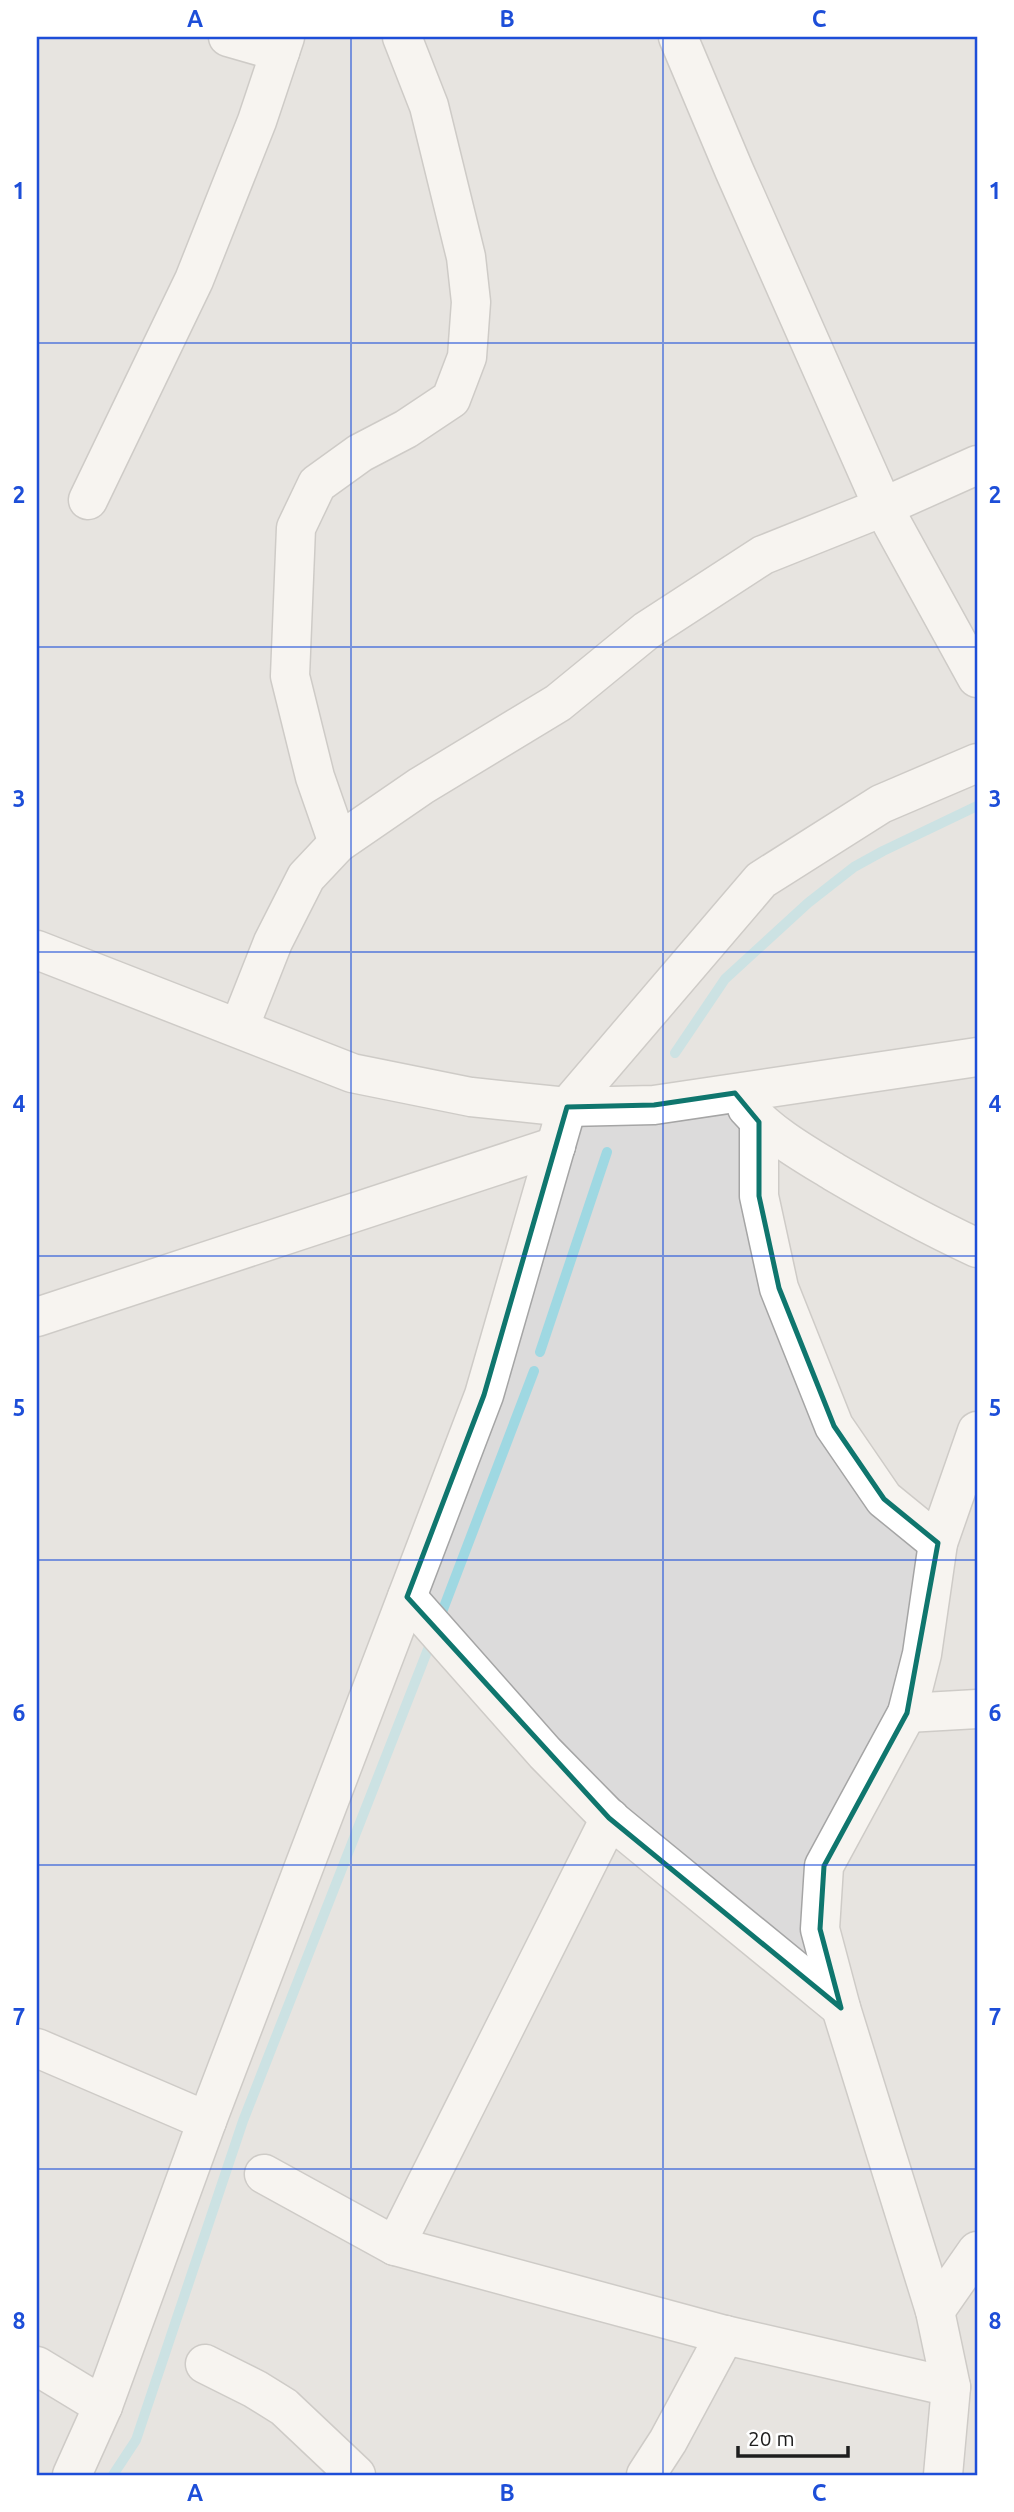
<svg xmlns="http://www.w3.org/2000/svg" width="1014" height="2512" font-family="Ubuntu,sans-serif">
<rect width="100%" height="100%" fill="#f0ebe3"/>
<rect fill="#dcdbdb" x="37" y="37" width="940" height="2438"/>
<g fill="none" stroke-linecap="round" stroke-linejoin="round">
<g stroke="#9fd8e2" stroke-width="10">
<path d="M 675,1053 L 725,979 L 808,903 L 854,867 L 883,851 L 977,806"/>
<path d="M 540,1352 L 607,1152"/>
<path d="M 439,1620 L 534,1371"/>
<path d="M 113,2475 L 136,2440 L 243,2121 L 432,1639"/>
</g>
<defs>
<g id="minor">
<path d="M 228,37 L 280,52"/>
<path d="M 678,37 L 734,170 L 883,507 L 977,678"/>
<path d="M 88,500 L 194,280 L 257,121 L 285,37"/>
<path d="M 338,843 L 315,777 L 290,676 L 296,528 L 317,484 L 360,453 L 406,429 L 451,399 L 467,357 L 471,302 L 466,257 L 429,106 L 402,37"/>
<path d="M 37,950 L 352,1073 L 471,1097 L 567,1107 L 654,1105 L 977,1057"/>
<path d="M 239,1028 L 273,942 L 306,877 L 338,843 L 421,786 L 558,703 L 646,631 L 763,555 L 883,507 L 977,465"/>
<path d="M 747,1108 C 771,1135 803,1153 834,1172 C 880,1199 928,1225 977,1248"/>
<path d="M 759,1122 L 759,1196 L 779,1288 L 834,1426 L 884,1499 L 938,1543"/>
<path d="M 37,1317 L 556,1146"/>
<path d="M 407,1597 L 545,1753 L 609,1818 L 841,2008"/>
<path d="M 907,1713 L 977,1709"/>
<path d="M 37,2048 L 207,2121"/>
<path d="M 264,2174 L 395,2246 L 725,2335 L 951,2387"/>
<path d="M 395,2246 L 610,1818"/>
<path d="M 935,2311 L 977,2251"/>
<path d="M 205,2364 L 255,2389 L 284,2407 L 356,2475"/>
<path d="M 37,2366 L 103,2406"/>
<path d="M 72,2475 L 103,2406 L 207,2121 L 484,1395 L 567,1107 L 761,880 L 881,804 L 977,763"/>
<path d="M 646,2475 L 668,2441 L 725,2335"/>
<path d="M 943,2475 L 951,2387 L 935,2311 L 841,2008 L 820,1929 L 824,1866 L 907,1713 L 922,1654 L 938,1543 L 977,1431"/>
</g>
</defs>
<use href="#minor" stroke="#a5a5a5" stroke-width="41"/>
<use href="#minor" stroke="#fff" stroke-width="38"/>
</g>
<path d="M0 0H1014V2512H0ZM 735,1093 L 759,1122 L 759,1196 L 779,1288 L 834,1426 L 884,1499 L 938,1543 L 907,1713 L 824,1866 L 820,1929 L 841,2008 L 609,1818 L 407,1597 L 484,1395 L 567,1107 L 654,1105 Z" fill="#f0ebe3" fill-opacity=".55" fill-rule="evenodd"/>
<path fill="none" stroke="#0f766e" stroke-width="5" stroke-linejoin="round" d="M 735,1093 L 759,1122 L 759,1196 L 779,1288 L 834,1426 L 884,1499 L 938,1543 L 907,1713 L 824,1866 L 820,1929 L 841,2008 L 609,1818 L 407,1597 L 484,1395 L 567,1107 L 654,1105 Z"/>
<path fill="none" stroke="#1d4ed8" stroke-width="2" stroke-opacity="0.55" d="M 351,37 L 351,2475M 663,37 L 663,2475M 37,343 L 977,343M 37,647 L 977,647M 37,952 L 977,952M 37,1256 L 977,1256M 37,1560 L 977,1560M 37,1865 L 977,1865M 37,2169 L 977,2169"/>
<rect width="1014" height="2512" fill="none" stroke="#ffffff" stroke-width="77"/>
<path d="M738 2446v10h110v-10" fill="none" stroke="#1e1e1e" stroke-width="3.5"/>
<text x="748" y="2446" font-size="21" fill="#1e1e1e" stroke="#ffffff" stroke-width="5" paint-order="stroke">20 m</text>
<rect x="38" y="38" width="938" height="2436" fill="none" stroke="#1d4ed8" stroke-width="2.5"/>
<g font-size="23" text-anchor="middle" font-weight="bold" fill="#1d4ed8">
<text x="195" y="27">A</text>
<text x="507" y="27">B</text>
<text x="819" y="27">C</text>
<text x="19" y="199">1</text>
<text x="995" y="199">1</text>
<text x="19" y="503">2</text>
<text x="995" y="503">2</text>
<text x="19" y="807">3</text>
<text x="995" y="807">3</text>
<text x="19" y="1112">4</text>
<text x="995" y="1112">4</text>
<text x="19" y="1416">5</text>
<text x="995" y="1416">5</text>
<text x="19" y="1721">6</text>
<text x="995" y="1721">6</text>
<text x="19" y="2025">7</text>
<text x="995" y="2025">7</text>
<text x="19" y="2329">8</text>
<text x="995" y="2329">8</text>
<text x="195" y="2501">A</text>
<text x="507" y="2501">B</text>
<text x="819" y="2501">C</text>
</g>
</svg>
